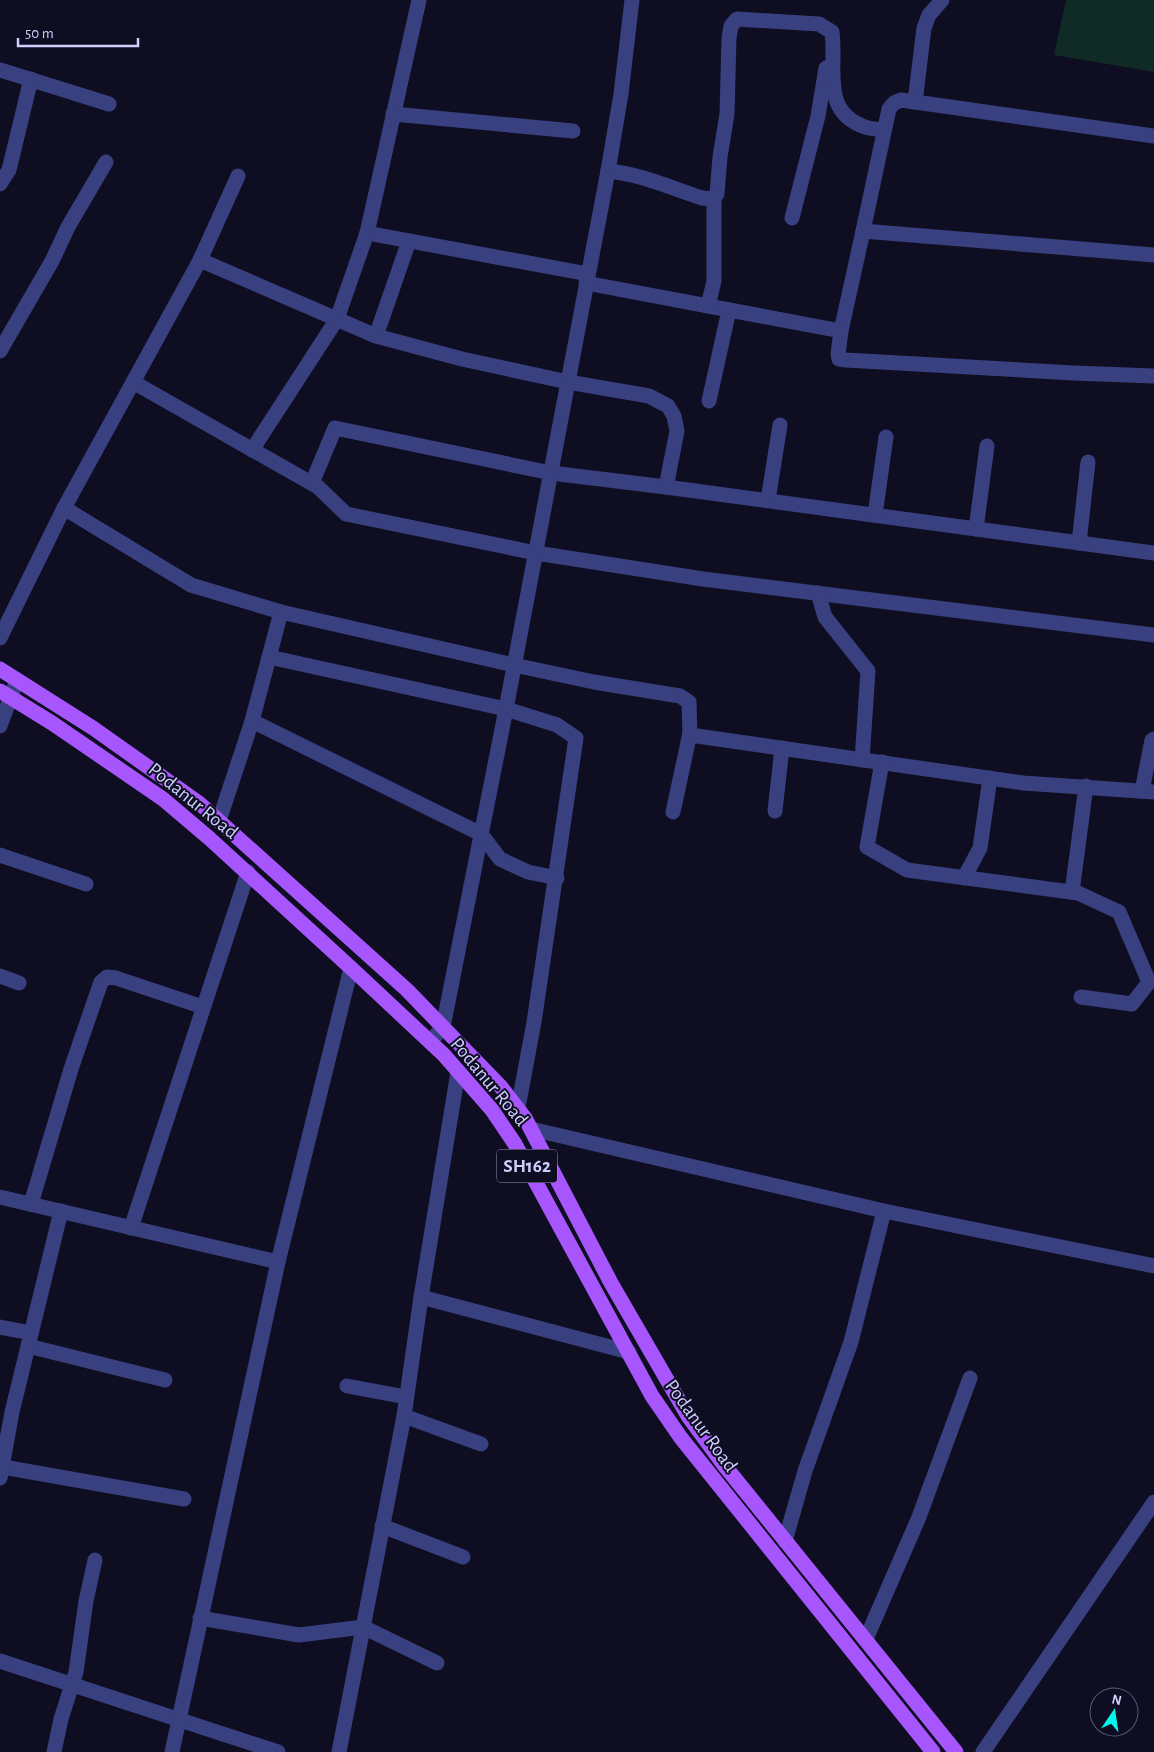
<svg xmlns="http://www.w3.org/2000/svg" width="1154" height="1752" font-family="'Alegreya Sans',sans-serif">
<rect width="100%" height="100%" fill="#0e0d21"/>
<path fill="#102b26" d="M 1066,0 L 1154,0 L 1154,72 L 1054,55 Z"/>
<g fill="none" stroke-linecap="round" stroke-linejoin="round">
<g stroke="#39407f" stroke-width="15">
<path d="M 419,0 L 367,233 L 588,274"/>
<path d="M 0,70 L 109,104"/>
<path d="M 915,102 L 924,28 L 929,15 L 942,0"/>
<path d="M 393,114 L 573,131"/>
<path d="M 608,171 C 641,174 671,188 702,198 C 709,199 713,199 717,194 L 720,157 L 727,114 L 729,38 L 731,26 L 737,19 L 819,24 L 832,32 C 837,68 820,111 865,127 C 871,129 878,129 884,130"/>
<path d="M 0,184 L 9,170 L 31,79"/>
<path d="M 792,218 L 818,116 L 826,68"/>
<path d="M 863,231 L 889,109 L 894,103 L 901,100 L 1154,136"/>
<path d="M 200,260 L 238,176"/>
<path d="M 586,283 L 841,331 L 863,231 L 1154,255"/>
<path d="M 708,306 L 714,281 L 714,197"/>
<path d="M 841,331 L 838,354 L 839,359 L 846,360 L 1074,373 L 1154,376"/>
<path d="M 376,336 L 409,241"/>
<path d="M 0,351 L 52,261 L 68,227 L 106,162"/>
<path d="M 133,382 L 318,487 L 346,514 L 536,553 L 703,579 L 1154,635"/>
<path d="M 709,401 L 729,310"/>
<path d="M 252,450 L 337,319 L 367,233"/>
<path d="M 312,483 L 335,428 L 551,473 L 666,487 L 1154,553"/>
<path d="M 768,500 L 780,425"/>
<path d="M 64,508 L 191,585 L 281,612 L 514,665 L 594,682 L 680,696 L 689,702 L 690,735 L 1023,783 L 1154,792"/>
<path d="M 875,515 L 886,437"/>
<path d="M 976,529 L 987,446"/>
<path d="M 1079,543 L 1088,462"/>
<path d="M 818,593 L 825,617 L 868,671 L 862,760"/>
<path d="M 0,638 L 64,508 L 200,260 L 376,336 L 462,359 L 568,382 L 649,396 L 668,406 L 674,416 L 677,431 L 666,487"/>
<path d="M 269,657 L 506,709 L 557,725 L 576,738 L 534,1022 L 518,1108"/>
<path d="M 252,721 L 481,834 L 500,859 L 528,872 L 557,878"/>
<path d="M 0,726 L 17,680"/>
<path d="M 882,762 L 867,847 L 907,870 L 1078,893 L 1119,912 L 1149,982 L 1132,1004 L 1081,997"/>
<path d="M 1142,791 L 1152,740 L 1154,739"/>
<path d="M 775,811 L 782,748"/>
<path d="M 673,812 L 690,733"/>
<path d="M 219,821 L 252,721 L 281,612"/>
<path d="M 0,855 L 86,884"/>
<path d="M 964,878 L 980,848 L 990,778"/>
<path d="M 1072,892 L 1086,786"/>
<path d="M 0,976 L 19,983"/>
<path d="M 430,1042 L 443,1027 L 506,709 L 608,171 L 621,94 L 632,0"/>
<path d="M 531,1129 L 884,1211 L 1154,1266"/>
<path d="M 0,1197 L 278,1262 L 351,968"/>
<path d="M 31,1204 L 71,1069 L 101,982 L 107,977 L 116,978 L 203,1007"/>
<path d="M 131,1228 L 248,872"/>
<path d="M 421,1297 L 629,1352"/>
<path d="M 0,1327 L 31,1333"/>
<path d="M 28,1346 L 165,1380"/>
<path d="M 347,1386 L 406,1397"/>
<path d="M 404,1416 L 481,1444"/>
<path d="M 3,1467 L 184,1499"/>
<path d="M 0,1478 L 12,1412 L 61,1211"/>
<path d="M 382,1526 L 463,1557"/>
<path d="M 785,1541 L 805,1471 L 851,1342 L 884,1211"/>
<path d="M 200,1618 L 299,1635 L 363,1627 L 437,1663"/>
<path d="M 866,1639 L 919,1517 L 970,1378"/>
<path d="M 0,1661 L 278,1752"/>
<path d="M 54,1752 L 61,1719 L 76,1672 L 86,1601 L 95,1560"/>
<path d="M 172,1752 L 278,1262"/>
<path d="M 339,1752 L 404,1416 L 421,1297 L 458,1072"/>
<path d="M 983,1752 L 1154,1502"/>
</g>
<g stroke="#a756fd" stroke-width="15">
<path d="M 0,669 L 93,728 L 199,803 L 407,990 L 501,1087 L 525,1118 L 611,1283 L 688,1416 L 724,1465 L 956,1752"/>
<path d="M 0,691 L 52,723 L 163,799 L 209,838 L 351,968 L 444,1055 L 492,1110 L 515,1144 L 652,1396 L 681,1438 L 933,1752"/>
</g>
</g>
<g text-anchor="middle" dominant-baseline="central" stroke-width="4" stroke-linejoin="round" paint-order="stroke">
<rect fill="#0e0d21" stroke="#9495bc" stroke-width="1" x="497" y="1149.5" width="60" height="33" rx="4"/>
<g font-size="19" font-weight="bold" fill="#cecffe">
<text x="527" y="1166">SH162</text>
</g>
<g font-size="20" fill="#cecffe" stroke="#0e0d21">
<text transform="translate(193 801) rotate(39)">Podanur Road</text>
<text transform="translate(489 1082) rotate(50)">Podanur Road</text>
<text transform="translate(701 1426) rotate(54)">Podanur Road</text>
</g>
</g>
<g transform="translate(1114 1712) rotate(13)"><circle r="24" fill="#0e0d21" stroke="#5b5b79"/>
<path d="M0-4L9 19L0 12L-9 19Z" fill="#03f5eb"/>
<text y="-8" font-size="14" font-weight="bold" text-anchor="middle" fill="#cecffe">N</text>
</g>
<path d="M18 38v8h120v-8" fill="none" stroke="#cecffe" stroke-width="2.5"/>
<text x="25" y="38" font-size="15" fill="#cecffe" stroke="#0e0d21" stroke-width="4" paint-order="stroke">50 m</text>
</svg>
